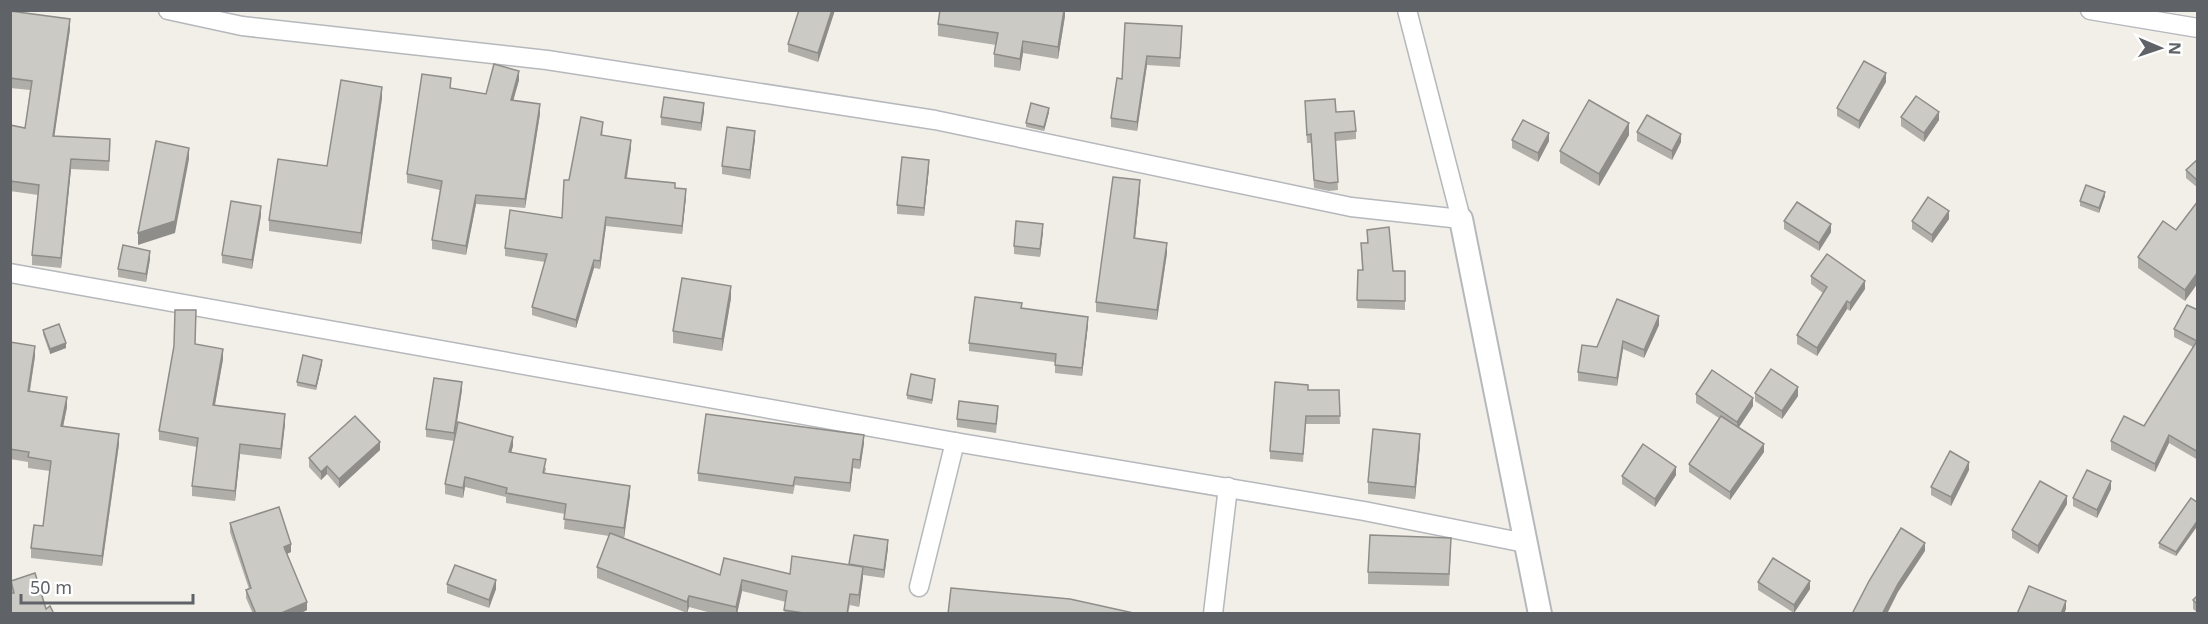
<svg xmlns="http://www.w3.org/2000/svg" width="2208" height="624" font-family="'Noto Sans',sans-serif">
<rect width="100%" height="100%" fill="#f1efe8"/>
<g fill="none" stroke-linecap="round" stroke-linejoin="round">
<defs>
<g id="minor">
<path d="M 168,10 L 242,26 L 547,60 L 935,120 L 1351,207 L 1461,219 L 1407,10"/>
<path d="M 2090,10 L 2198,28"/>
<path d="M 10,273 L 955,442 L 1364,511 L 1525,543"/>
<path d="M 919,587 L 955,442"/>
<path d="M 1213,614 L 1228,487"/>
</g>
<path id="tertiary" d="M 1461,219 L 1540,614"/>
</defs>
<use href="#minor" stroke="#b5b8bc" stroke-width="21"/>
<use href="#tertiary" stroke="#b5b8bc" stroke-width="26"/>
<use href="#minor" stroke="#fff" stroke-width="18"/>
<use href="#tertiary" stroke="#fff" stroke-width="22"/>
</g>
<g fill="#afaea9">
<path d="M 835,10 L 818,62 L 788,52 L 788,44 Z"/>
<path d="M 1065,10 L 1065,16 L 1058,59 L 1023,53 L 1020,71 L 994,67 L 994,54 L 996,45 L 938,36 L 938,24 Z"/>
<path d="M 10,11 L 70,29 L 54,136 L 110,149 L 109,171 L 71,169 L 61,268 L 32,265 L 32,255 L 38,195 L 10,191 L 10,125 L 25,128 L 30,90 L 10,88 Z"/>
<path d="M 1125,23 L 1182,35 L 1180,67 L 1147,65 L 1137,131 L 1111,127 L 1111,118 L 1122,79 Z"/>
<path d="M 519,80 L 513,100 L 540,114 L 525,208 L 476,204 L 466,255 L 432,249 L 432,240 L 440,190 L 407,183 L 407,174 L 451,88 L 486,94 Z"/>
<path d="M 1886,82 L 1859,129 L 1837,116 L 1837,108 Z"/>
<path d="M 382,98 L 361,244 L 269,231 L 269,220 L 327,166 Z"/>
<path d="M 1305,101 L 1336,112 L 1356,131 L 1356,139 L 1336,141 L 1338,190 L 1329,191 L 1314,188 L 1311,143 L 1307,143 Z"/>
<path d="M 704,111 L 701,131 L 661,125 L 661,117 Z"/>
<path d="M 1049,112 L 1044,131 L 1026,127 L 1026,123 Z"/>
<path d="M 1901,117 L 1939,120 L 1924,142 L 1901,126 Z"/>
<path d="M 603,130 L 602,136 L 631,148 L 627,178 L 675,188 L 686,197 L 682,234 L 606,226 L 600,269 L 594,268 L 576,328 L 532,315 L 532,307 L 545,262 L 505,256 L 505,248 L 562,218 L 569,180 Z"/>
<path d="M 1637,132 L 1681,142 L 1672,160 L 1637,141 Z"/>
<path d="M 1629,135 L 1599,186 L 1560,163 L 1560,151 Z"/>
<path d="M 755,139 L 750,179 L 722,174 L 722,166 Z"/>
<path d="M 1512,140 L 1549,141 L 1538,162 L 1512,148 Z"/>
<path d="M 2198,159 L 2198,188 L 2186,178 L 2186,170 Z"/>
<path d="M 929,168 L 924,216 L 897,214 L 897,205 Z"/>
<path d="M 1140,190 L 1135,238 L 1167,253 L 1157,320 L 1096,312 L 1096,302 Z"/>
<path d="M 2105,196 L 2099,213 L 2080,206 L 2080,201 Z"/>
<path d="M 2198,201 L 2185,301 L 2138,268 L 2138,257 L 2176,230 Z"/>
<path d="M 261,215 L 252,269 L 222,263 L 222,255 Z"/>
<path d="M 1949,219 L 1932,243 L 1912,229 L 1912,221 Z"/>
<path d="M 1784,221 L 1831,232 L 1819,251 L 1784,229 Z"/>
<path d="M 1367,230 L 1393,271 L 1405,271 L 1405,310 L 1357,308 L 1358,270 L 1362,270 L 1361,243 L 1367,243 Z"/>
<path d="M 1043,232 L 1040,257 L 1014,254 L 1014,246 Z"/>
<path d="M 150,259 L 146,282 L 118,277 L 118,269 Z"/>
<path d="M 1811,276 L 1865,289 L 1850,311 L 1847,309 L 1817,356 L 1797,344 L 1797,335 L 1823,293 L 1811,284 Z"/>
<path d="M 731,298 L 722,351 L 673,343 L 673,331 Z"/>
<path d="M 1022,308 L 1088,325 L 1082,376 L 1055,373 L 1055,362 L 969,351 L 969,343 Z"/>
<path d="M 2198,310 L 2198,460 L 2169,443 L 2155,472 L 2111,450 L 2111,441 L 2144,426 L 2193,347 L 2174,337 L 2174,329 Z"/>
<path d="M 1659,325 L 1644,358 L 1623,349 L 1617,386 L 1578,381 L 1578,372 L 1597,347 Z"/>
<path d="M 43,330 L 66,348 L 50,354 L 43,334 Z"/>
<path d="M 10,342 L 35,356 L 30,391 L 67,407 L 63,426 L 119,444 L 102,566 L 31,558 L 31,548 L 43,526 L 50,471 L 28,468 L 28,462 L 10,459 Z"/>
<path d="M 195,344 L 223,359 L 215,405 L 285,424 L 281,459 L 240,454 L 235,501 L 192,496 L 192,486 L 197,447 L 159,440 L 159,431 L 174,346 Z"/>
<path d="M 322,364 L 316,390 L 297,386 L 297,382 Z"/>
<path d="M 935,383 L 932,404 L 907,399 L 907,395 Z"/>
<path d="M 462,390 L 455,434 L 513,446 L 511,452 L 546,468 L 545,474 L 630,495 L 624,538 L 620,537 L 720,575 L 790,574 L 849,564 L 888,548 L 884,578 L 863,575 L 859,607 L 850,605 L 848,614 L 784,614 L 786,602 L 742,591 L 737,614 L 715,614 L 689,607 L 687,613 L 597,578 L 597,567 L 609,536 L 564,529 L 565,514 L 506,503 L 506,497 L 465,487 L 463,498 L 445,494 L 445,484 L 454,441 L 426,437 L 426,429 Z"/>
<path d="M 1308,390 L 1339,390 L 1340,424 L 1306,424 L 1303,462 L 1270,459 L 1270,451 Z"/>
<path d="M 1755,393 L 1798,396 L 1782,419 L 1755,401 Z"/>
<path d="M 1696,394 L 1753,406 L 1739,427 L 1764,452 L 1730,500 L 1689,472 L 1689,464 L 1719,418 L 1696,403 Z"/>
<path d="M 998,414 L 996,433 L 957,427 L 957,419 Z"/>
<path d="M 864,443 L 860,469 L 853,468 L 850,492 L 795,485 L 793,494 L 698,481 L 698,473 Z"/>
<path d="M 1420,445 L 1415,499 L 1368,494 L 1368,482 Z"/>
<path d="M 380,450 L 339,488 L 327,474 L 321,480 L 309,467 L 309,458 Z"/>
<path d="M 1969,470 L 1951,506 L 1931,495 L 1931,487 Z"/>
<path d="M 1676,475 L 1655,507 L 1622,484 L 1622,476 Z"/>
<path d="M 2111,489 L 2097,518 L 2073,506 L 2073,498 Z"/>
<path d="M 2198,503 L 2198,525 L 2176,556 L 2159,548 L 2159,543 Z"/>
<path d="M 2067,504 L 2038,554 L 2012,538 L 2012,530 Z"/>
<path d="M 230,523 L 291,552 L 287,554 L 307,610 L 299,614 L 253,614 L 246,598 L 246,590 L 249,589 L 230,532 Z"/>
<path d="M 1451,549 L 1449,586 L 1368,584 L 1368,572 Z"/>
<path d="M 11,581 L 46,609 L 12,593 L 11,589 Z"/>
<path d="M 1758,582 L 1810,589 L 1794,613 L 1758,590 Z"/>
<path d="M 447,584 L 496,589 L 489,608 L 447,593 Z"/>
<path d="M 2198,595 L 2198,613 L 2193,609 L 2193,600 Z"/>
</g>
<g fill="#8f8d8a">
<path d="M 832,10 L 835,10 L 818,62 L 818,53 Z"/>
<path d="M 1064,10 L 1065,10 L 1065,16 L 1058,59 L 1058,47 Z"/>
<path d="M 70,19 L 70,29 L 53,146 L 53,136 Z"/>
<path d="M 1023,41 L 1023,53 L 1020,71 L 1020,59 Z"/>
<path d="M 1147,56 L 1147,65 L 1137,131 L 1137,122 Z"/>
<path d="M 519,71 L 519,80 L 511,109 L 511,100 Z"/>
<path d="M 1886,73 L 1886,82 L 1859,129 L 1859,121 Z"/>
<path d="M 382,87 L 382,98 L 361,244 L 361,233 Z"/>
<path d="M 704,103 L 704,111 L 701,131 L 701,123 Z"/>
<path d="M 540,104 L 540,114 L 525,208 L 525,199 Z"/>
<path d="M 1049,108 L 1049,112 L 1044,131 L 1044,127 Z"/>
<path d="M 1939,112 L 1939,120 L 1924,142 L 1924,133 Z"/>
<path d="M 1629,123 L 1629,135 L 1599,186 L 1599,174 Z"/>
<path d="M 755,131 L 755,139 L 750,179 L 750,170 Z"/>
<path d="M 1549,133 L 1549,141 L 1538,162 L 1538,153 Z"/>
<path d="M 1681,134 L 1681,142 L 1672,160 L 1672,151 Z"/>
<path d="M 631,140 L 631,148 L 625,186 L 625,178 Z"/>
<path d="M 189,148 L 189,159 L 175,233 L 138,245 L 138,233 Z"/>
<path d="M 71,159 L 71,169 L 61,268 L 61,258 Z"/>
<path d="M 929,160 L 929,168 L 924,216 L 924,208 Z"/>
<path d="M 1140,180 L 1140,190 L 1134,248 L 1134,238 Z"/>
<path d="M 686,189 L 686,197 L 682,234 L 682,226 Z"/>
<path d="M 2105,192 L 2105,196 L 2099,213 L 2099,208 Z"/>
<path d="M 476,195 L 476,204 L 466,255 L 466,246 Z"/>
<path d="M 261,206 L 261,215 L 252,269 L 252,260 Z"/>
<path d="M 1949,211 L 1949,219 L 1932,243 L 1932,235 Z"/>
<path d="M 606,217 L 606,226 L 600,269 L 600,261 Z"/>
<path d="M 1043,224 L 1043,232 L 1040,257 L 1040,249 Z"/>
<path d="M 1831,224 L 1831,232 L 1819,251 L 1819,243 Z"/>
<path d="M 1167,243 L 1167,253 L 1157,320 L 1157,310 Z"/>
<path d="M 150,251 L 150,259 L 146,282 L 146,274 Z"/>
<path d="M 594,260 L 594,268 L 576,328 L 576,320 Z"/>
<path d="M 2198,272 L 2198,283 L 2185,301 L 2185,290 Z"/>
<path d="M 1865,281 L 1865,289 L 1850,311 L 1850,303 Z"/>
<path d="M 731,286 L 731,298 L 722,351 L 722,339 Z"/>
<path d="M 1847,301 L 1847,309 L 1817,356 L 1817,348 Z"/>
<path d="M 1659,316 L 1659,325 L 1644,358 L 1644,350 Z"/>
<path d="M 1088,317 L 1088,325 L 1082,376 L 1082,368 Z"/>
<path d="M 1623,341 L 1623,349 L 1617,386 L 1617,378 Z"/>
<path d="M 66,343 L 66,348 L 50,354 L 50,349 Z"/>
<path d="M 35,346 L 35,356 L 28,401 L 28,391 Z"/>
<path d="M 223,349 L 223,359 L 213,415 L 213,405 Z"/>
<path d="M 322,360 L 322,364 L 316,390 L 316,386 Z"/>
<path d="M 462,382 L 462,390 L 454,441 L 454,433 Z"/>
<path d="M 1798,387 L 1798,396 L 1782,419 L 1782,411 Z"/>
<path d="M 67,397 L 67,407 L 61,437 L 61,426 Z"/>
<path d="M 1753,398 L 1753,406 L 1737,430 L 1737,422 Z"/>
<path d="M 285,414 L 285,424 L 281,459 L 281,449 Z"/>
<path d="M 119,434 L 119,444 L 102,566 L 102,556 Z"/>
<path d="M 1420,434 L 1420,445 L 1415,499 L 1415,487 Z"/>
<path d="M 864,435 L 864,443 L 860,469 L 860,460 Z"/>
<path d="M 2169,435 L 2169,443 L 2155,472 L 2155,464 Z"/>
<path d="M 513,437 L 513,446 L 509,461 L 509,452 Z"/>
<path d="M 380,442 L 380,450 L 339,488 L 339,479 Z"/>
<path d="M 240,444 L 240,454 L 235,501 L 235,491 Z"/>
<path d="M 1764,444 L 1764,452 L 1730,500 L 1730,492 Z"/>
<path d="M 853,459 L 853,468 L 850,492 L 850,483 Z"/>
<path d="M 1969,462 L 1969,470 L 1951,506 L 1951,497 Z"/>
<path d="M 327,466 L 327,474 L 321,480 L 321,472 Z"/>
<path d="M 1676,467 L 1676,475 L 1655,507 L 1655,499 Z"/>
<path d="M 465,477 L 465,487 L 463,498 L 463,488 Z"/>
<path d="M 2111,481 L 2111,489 L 2097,518 L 2097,510 Z"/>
<path d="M 630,486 L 630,495 L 624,538 L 624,528 Z"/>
<path d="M 2067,496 L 2067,504 L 2038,554 L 2038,546 Z"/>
<path d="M 2198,520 L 2198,525 L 2176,556 L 2176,552 Z"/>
<path d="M 888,540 L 888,548 L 884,578 L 884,570 Z"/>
<path d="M 1925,543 L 1925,551 L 1898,592 L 1887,614 L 1882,614 L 1898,584 Z"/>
<path d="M 291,544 L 291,552 L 284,555 L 284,547 Z"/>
<path d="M 863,567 L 863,578 L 859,607 L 859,595 Z"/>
<path d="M 496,580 L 496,589 L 489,608 L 489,600 Z"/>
<path d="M 742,580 L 742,591 L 737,614 L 736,614 L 736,607 Z"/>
<path d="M 1810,581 L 1810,589 L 1794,613 L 1794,605 Z"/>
<path d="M 689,596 L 689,607 L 687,613 L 687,602 Z"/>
<path d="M 2066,601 L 2066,609 L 2064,614 L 2061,614 Z"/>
<path d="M 307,602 L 307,610 L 299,614 L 279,614 Z"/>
</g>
<g fill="#cccac5" stroke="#8f8d8a" stroke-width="1.5">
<path d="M 799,10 L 832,10 L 818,53 L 788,44 Z"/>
<path d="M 940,10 L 1064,10 L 1058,47 L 1023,41 L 1020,59 L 994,54 L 998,33 L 938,24 Z"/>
<path d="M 10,11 L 70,19 L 53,136 L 110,139 L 109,161 L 71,159 L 61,258 L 32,255 L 39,185 L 10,181 L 10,125 L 25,128 L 32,81 L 10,78 Z"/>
<path d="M 1125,23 L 1182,26 L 1180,58 L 1147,56 L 1137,122 L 1111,118 L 1117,78 L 1122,79 Z"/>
<path d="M 1864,61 L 1886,73 L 1859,121 L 1837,108 Z"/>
<path d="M 494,64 L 519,71 L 511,100 L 540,104 L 525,199 L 476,195 L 466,246 L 432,240 L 442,181 L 407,174 L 422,74 L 451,78 L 450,88 L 486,94 Z"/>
<path d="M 341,80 L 382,87 L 361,233 L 269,220 L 278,159 L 327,166 Z"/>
<path d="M 1916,96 L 1939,112 L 1924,133 L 1901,117 Z"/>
<path d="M 664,97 L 704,103 L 701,123 L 661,117 Z"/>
<path d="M 1335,99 L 1336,112 L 1354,111 L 1356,131 L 1335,133 L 1338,182 L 1329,183 L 1314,180 L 1311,134 L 1307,135 L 1305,101 Z"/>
<path d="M 1589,100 L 1629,123 L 1599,174 L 1560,151 Z"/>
<path d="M 1031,103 L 1049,108 L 1044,127 L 1026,123 Z"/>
<path d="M 1647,115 L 1681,134 L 1672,151 L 1637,132 Z"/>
<path d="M 581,117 L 603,122 L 601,135 L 631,140 L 625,178 L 675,183 L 675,188 L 686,189 L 682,226 L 606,217 L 600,261 L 594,260 L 576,320 L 532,307 L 547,254 L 505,248 L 510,210 L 562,218 L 564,180 L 569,180 Z"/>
<path d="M 1523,120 L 1549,133 L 1538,153 L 1512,140 Z"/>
<path d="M 727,127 L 755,131 L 750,170 L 722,166 Z"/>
<path d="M 156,141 L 189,148 L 175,221 L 138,233 Z"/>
<path d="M 902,157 L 929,160 L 924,208 L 897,205 Z"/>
<path d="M 2198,159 L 2198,181 L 2186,170 Z"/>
<path d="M 1113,177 L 1140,180 L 1134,238 L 1167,243 L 1157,310 L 1096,302 Z"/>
<path d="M 2086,185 L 2105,192 L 2099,208 L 2080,201 Z"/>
<path d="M 1928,197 L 1949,211 L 1932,235 L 1912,221 Z"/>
<path d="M 231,201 L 261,206 L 252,260 L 222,255 Z"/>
<path d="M 2198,201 L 2198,272 L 2185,290 L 2138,257 L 2163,221 L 2176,230 Z"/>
<path d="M 1797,202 L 1831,224 L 1819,243 L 1784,221 Z"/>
<path d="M 1016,221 L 1043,224 L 1040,249 L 1014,246 Z"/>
<path d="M 1389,227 L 1393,271 L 1405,271 L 1405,301 L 1357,300 L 1358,270 L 1363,270 L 1361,243 L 1368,243 L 1367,230 Z"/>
<path d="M 123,245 L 150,251 L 146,274 L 118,269 Z"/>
<path d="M 1827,254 L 1865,281 L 1850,303 L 1847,301 L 1817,348 L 1797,335 L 1827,287 L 1811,276 Z"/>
<path d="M 682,278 L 731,286 L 722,339 L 673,331 Z"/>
<path d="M 975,297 L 1022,303 L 1021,308 L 1088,317 L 1082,368 L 1055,365 L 1056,354 L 969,343 Z"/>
<path d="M 1617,299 L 1659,316 L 1644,350 L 1623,341 L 1617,378 L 1578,372 L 1582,345 L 1597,347 Z"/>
<path d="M 2187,305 L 2198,310 L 2198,452 L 2169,435 L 2155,464 L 2111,441 L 2124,416 L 2144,426 L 2197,341 L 2174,329 Z"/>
<path d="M 175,310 L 196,310 L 195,344 L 223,349 L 213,405 L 285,414 L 281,449 L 240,444 L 235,491 L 192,486 L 198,438 L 159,431 L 174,346 Z"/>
<path d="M 59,324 L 66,343 L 50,349 L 43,330 Z"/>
<path d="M 10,342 L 35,346 L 28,391 L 67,397 L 61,426 L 119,434 L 102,556 L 31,548 L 34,525 L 43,526 L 51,461 L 28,457 L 29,452 L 10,449 Z"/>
<path d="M 303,355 L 322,360 L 316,386 L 297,382 Z"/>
<path d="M 1771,369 L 1798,387 L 1782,411 L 1755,393 Z"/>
<path d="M 1712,370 L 1753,398 L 1737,422 L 1696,394 Z"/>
<path d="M 911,374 L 935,379 L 932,400 L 907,395 Z"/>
<path d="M 434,378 L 462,382 L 454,433 L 426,429 Z"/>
<path d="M 1275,382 L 1308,385 L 1308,390 L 1339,390 L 1340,416 L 1306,416 L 1303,454 L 1270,451 Z"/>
<path d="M 959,401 L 998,406 L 996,424 L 957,419 Z"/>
<path d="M 706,414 L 864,435 L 860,460 L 853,459 L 850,483 L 795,477 L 793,486 L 698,473 Z"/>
<path d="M 355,416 L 380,442 L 339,479 L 327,466 L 321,472 L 309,458 Z"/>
<path d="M 1721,416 L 1764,444 L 1730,492 L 1689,464 Z"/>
<path d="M 458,422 L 513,437 L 509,452 L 546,459 L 543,473 L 630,486 L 624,528 L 564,519 L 566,504 L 506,493 L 507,488 L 465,477 L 463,488 L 445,484 Z"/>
<path d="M 1373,429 L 1420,434 L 1415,487 L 1368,482 Z"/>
<path d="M 1643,444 L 1676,467 L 1655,499 L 1622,476 Z"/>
<path d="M 1950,451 L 1969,462 L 1951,497 L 1931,487 Z"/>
<path d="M 2087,470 L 2111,481 L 2097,510 L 2073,498 Z"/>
<path d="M 2040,481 L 2067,496 L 2038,546 L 2012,530 Z"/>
<path d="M 2191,498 L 2198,503 L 2198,520 L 2176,552 L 2159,543 Z"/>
<path d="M 279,507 L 291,544 L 284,547 L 307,602 L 279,614 L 256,614 L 246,590 L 251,588 L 230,523 Z"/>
<path d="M 1901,528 L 1925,543 L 1898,584 L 1882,614 L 1852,614 L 1869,581 Z"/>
<path d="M 610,533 L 720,575 L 724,558 L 790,574 L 792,556 L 863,567 L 859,595 L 850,594 L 847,614 L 810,614 L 784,610 L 787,591 L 742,580 L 736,607 L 689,596 L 687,602 L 597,567 Z"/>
<path d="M 854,535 L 888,540 L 884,570 L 849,564 Z"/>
<path d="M 1370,535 L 1451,538 L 1449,574 L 1368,572 Z"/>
<path d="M 1773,558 L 1810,581 L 1794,605 L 1758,582 Z"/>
<path d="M 455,565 L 496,580 L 489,600 L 447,584 Z"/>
<path d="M 35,573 L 46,609 L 50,606 L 54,614 L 10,614 L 10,593 L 14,593 L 11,581 Z"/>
<path d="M 2029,586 L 2066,601 L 2061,614 L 2017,614 Z"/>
<path d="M 951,588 L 1070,599 L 1138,614 L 948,614 Z"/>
<path d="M 2198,595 L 2198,605 L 2193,600 Z"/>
</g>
<rect width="2208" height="624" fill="none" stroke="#5f6368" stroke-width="24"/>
<g transform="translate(2160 48) rotate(92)" stroke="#ffffff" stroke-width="4.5" paint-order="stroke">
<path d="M0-4.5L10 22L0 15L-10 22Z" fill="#5f6368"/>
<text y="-9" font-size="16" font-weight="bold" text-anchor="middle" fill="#5f6368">N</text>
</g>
<path d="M21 594v9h172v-9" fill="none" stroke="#5f6368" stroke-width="3"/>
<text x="30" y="594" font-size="18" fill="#5f6368" stroke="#ffffff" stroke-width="4.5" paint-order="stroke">50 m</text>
</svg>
